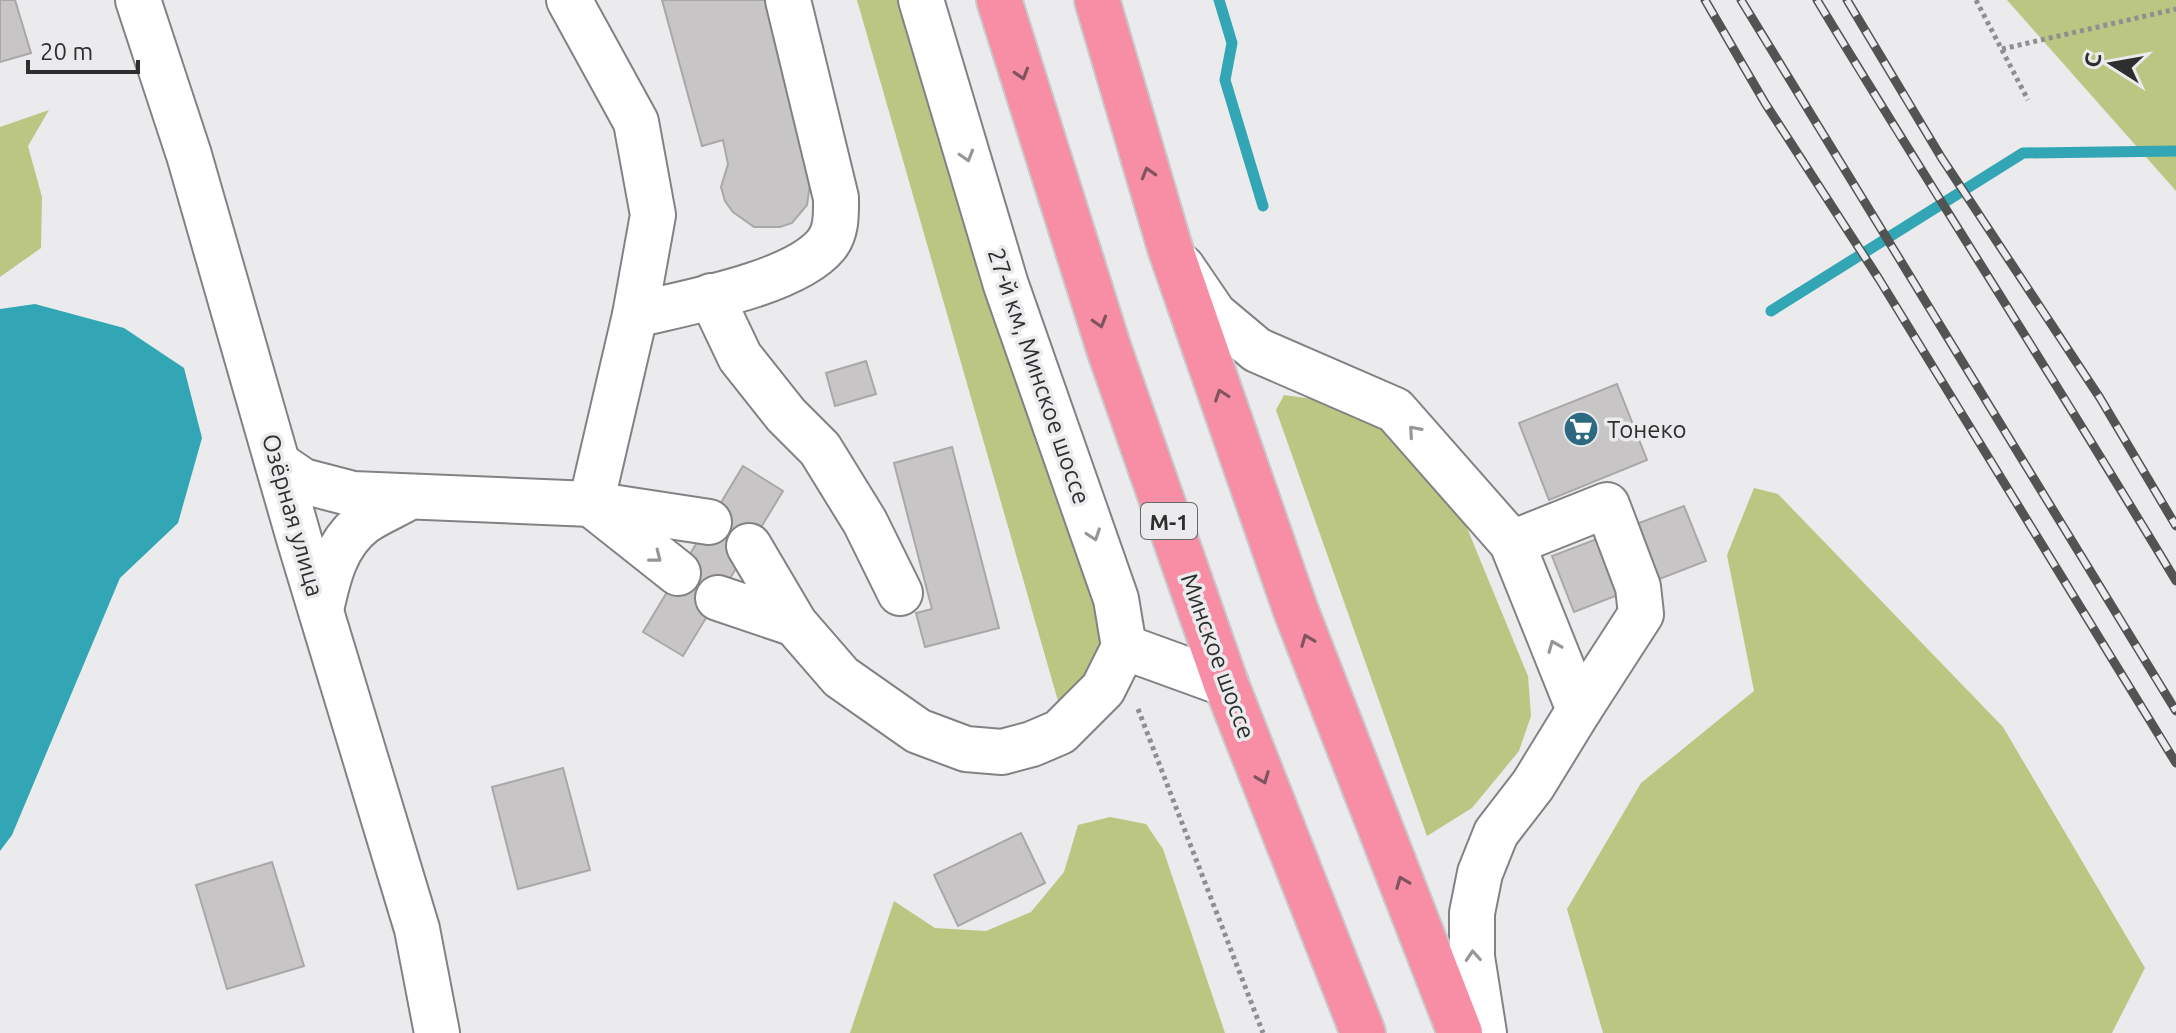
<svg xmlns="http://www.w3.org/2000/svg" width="2176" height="1033" font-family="Ubuntu,sans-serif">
<rect width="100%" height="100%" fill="#ebebed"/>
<g fill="#bbc683">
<path d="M 857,0 L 902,0 L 983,285 L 1101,624 C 1101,666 1084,677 1060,708 Z"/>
<path d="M 2007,0 L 2176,0 L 2176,191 Z"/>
<path d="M 49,110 L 28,146 L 42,197 L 41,248 L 0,277 L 0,127 Z"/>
<path d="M 1284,395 L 1314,399 L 1375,423 L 1412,448 L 1458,506 L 1528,676 L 1531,716 L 1519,751 L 1472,808 L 1427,836 L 1276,410 Z"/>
<path d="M 1754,488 L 1778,494 L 2003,727 L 2145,968 L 2112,1033 L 1603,1033 L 1567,909 L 1641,783 L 1754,691 L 1727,555 Z"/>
<path d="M 1110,817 L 1146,824 L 1163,849 L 1225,1033 L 850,1033 L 894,901 L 935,928 L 986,931 L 1031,912 L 1064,872 L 1078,825 Z"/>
</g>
<path fill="#32a6b4" d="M 35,304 L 124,328 L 184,368 L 202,438 L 178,523 L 120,578 L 12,835 L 0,851 L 0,309 Z"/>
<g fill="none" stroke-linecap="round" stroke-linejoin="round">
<g stroke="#32a6b4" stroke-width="11">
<path d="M 1219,0 L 1232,43 L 1225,80 L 1263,206"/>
<path d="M 1771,311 L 2023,153 L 2176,151"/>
</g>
</g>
<g fill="#c7c5c5" stroke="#a9a7a7" stroke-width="2">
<path d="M 0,0 L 15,0 L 31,53 L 0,62 Z"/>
<path d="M 662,0 L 772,0 L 806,120 L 795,123 L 811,177 L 807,205 L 792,223 L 780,227 L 754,227 L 733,212 L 725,201 L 721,187 L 728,164 L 723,140 L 702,146 Z"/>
<path d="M 866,361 L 876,394 L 835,406 L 826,373 Z"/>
<path d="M 1617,384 L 1647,460 L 1549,500 L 1519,423 Z"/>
<path d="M 952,447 L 999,628 L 925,647 L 916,613 L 932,609 L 894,463 Z"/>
<path d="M 743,466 L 783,491 L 683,656 L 643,632 Z"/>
<path d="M 1684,506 L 1706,561 L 1574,612 L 1552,556 Z"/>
<path d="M 563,768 L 590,870 L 518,889 L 492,787 Z"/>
<path d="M 1021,833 L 1045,883 L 958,926 L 934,875 Z"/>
<path d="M 272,862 L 304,966 L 227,989 L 196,885 Z"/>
</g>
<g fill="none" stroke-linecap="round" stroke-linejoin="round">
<defs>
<g id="minor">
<path d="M 138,0 L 189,155 L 300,542 L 417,929 L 437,1033"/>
<path d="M 569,0 L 636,122 L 653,215 L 635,315 L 591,504"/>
<path d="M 921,0 L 1006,285 L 1116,599 L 1124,647 L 1226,684"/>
<path d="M 1182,267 L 1214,314 L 1257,350 L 1395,410 L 1512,543 L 1579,710 L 1533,785 L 1496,833 L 1480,873 L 1472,913 L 1472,957 L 1484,1033"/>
<path d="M 711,296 L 740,357 L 786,415 L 820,449 L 865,522 L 900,593"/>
<path d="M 635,315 C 684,303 794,284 826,245 C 837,232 836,214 836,198 L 788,0"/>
<path d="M 278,464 L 303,481 L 353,494 L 591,504 L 709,522"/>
<path d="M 591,504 L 678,573"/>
<path d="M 1512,543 L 1607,505 L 1638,587 L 1641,614 L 1579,710"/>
<path d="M 749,546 L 795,624 L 841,677 L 918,731 L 966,749 L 1002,752 L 1032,744 L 1060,732 L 1103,689 L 1124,647"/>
<path d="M 718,598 L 795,624"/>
<path d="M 321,610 C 328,577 336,543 364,522 C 377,513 394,506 408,498"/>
</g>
<g id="highway">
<path d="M 999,0 L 1109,349 L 1226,684 L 1363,1033"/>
<path d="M 1097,0 L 1170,248 L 1296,611 L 1460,1033"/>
</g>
</defs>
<use href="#minor" stroke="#818283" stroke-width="48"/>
<use href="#highway" stroke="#c8c9c9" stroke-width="48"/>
<g stroke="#8f8f91" stroke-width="5" stroke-dasharray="4 4" stroke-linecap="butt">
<path d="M 1976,0 L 2028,100"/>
<path d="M 2002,49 L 2176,9"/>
<path d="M 1138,709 L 1263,1033"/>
</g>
<use href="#minor" stroke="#fff" stroke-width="44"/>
<use href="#highway" stroke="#f78ea6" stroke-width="44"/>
<defs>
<g id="rail">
<path d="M 1705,0 L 1765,103 L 1879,279 L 2176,763"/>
<path d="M 1741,0 L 2176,711"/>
<path d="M 1817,0 C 1935,195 2059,386 2176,581"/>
<path d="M 1847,0 L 1941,157 L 2100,398 L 2176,526"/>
</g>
</defs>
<use href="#rail" stroke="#525353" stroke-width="9"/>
<use href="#rail" stroke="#ebebed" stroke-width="6" stroke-dasharray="18" stroke-linecap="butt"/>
</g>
<defs><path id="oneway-chevron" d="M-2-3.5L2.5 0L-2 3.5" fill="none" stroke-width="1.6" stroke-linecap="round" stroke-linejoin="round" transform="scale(2)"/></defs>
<g stroke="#7e545e">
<use href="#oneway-chevron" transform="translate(1022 74) rotate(73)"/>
<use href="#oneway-chevron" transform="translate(1148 173) rotate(-106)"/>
<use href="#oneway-chevron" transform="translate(1100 322) rotate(73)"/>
<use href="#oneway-chevron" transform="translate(1221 395) rotate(-109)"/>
<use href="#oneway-chevron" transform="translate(1307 640) rotate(-111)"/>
<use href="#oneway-chevron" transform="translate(1263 778) rotate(69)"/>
<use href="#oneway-chevron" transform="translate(1402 882) rotate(-111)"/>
</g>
<g stroke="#969696">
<use href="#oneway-chevron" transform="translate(967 156) rotate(73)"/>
<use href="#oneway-chevron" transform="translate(1414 431) rotate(-131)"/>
<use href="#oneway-chevron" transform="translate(1094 535) rotate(71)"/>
<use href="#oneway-chevron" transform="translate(656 557) rotate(38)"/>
<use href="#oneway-chevron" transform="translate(1554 646) rotate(-112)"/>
<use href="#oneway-chevron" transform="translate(1473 956) rotate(-94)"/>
</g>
<defs>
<symbol id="supermarket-disc" viewBox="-11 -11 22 22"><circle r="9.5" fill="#2d6980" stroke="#ebebed"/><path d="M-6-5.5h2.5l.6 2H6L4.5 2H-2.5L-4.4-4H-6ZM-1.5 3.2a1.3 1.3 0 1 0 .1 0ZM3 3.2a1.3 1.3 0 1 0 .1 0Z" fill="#fff"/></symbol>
</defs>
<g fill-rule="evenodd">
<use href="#supermarket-disc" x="1561" y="409" width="40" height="40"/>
</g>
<g text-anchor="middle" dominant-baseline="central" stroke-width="7" stroke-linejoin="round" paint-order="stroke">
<rect fill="#ebebed" stroke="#666767" stroke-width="2" x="1141" y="503" width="56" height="36" rx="6"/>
<g font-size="22" font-weight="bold" fill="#2d2e2e">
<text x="1169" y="521">М-1</text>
</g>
<g font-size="24" fill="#2d2e2e" stroke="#ebebed">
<text transform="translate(1039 376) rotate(71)">27-й км, Минское шоссе</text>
<text transform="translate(293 515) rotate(74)">Озёрная улица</text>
<text transform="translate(1218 656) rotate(70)">Минское шоссе</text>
</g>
<g font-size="24" fill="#2d2e2e" stroke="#ebebed" text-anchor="start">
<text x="1607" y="429">Тонеко</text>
</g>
</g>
<g transform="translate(2112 64) rotate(281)" stroke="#ebebed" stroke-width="6" paint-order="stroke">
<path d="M0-6L14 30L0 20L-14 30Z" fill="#2d2e2e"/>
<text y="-12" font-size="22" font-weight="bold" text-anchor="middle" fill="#2d2e2e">С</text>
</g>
<path d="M28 60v12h110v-12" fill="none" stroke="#2d2e2e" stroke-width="4"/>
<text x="40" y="60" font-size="24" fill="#2d2e2e" stroke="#ebebed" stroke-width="6" paint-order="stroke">20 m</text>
</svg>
